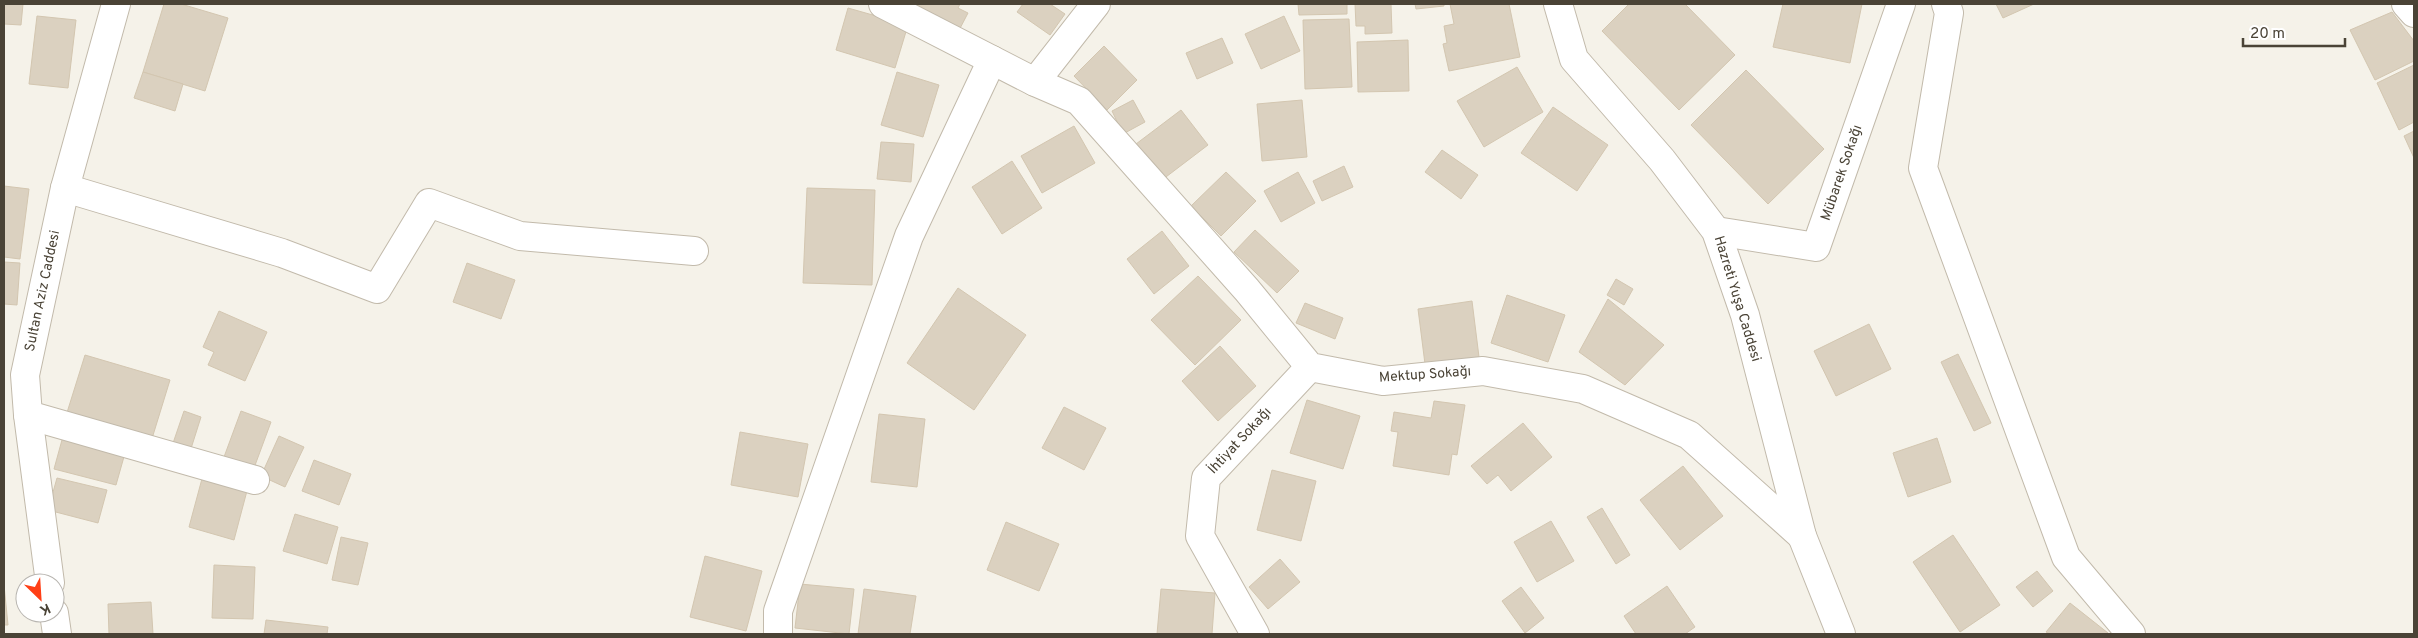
<svg xmlns="http://www.w3.org/2000/svg" width="2418" height="638" font-family="Overpass,sans-serif">
<rect width="100%" height="100%" fill="#f5f2e9"/>
<g fill="#dbd1c0" stroke="#d3c6b0">
<path d="M 4,4 L 23,4 L 21,25 L 4,24 Z"/>
<path d="M 164,4 L 181,4 L 228,18 L 205,91 L 143,72 Z"/>
<path d="M 900,4 L 960,4 L 958,8 L 968,13 L 956,36 Z"/>
<path d="M 1023,4 L 1050,4 L 1065,14 L 1050,35 L 1017,12 Z"/>
<path d="M 1298,4 L 1347,4 L 1347,14 L 1299,15 Z"/>
<path d="M 1355,4 L 1391,4 L 1392,33 L 1365,34 L 1365,26 L 1356,26 Z"/>
<path d="M 1415,4 L 1444,4 L 1444,6 L 1416,9 Z"/>
<path d="M 1450,4 L 1509,4 L 1520,57 L 1449,71 L 1443,44 L 1447,43 L 1444,26 L 1454,24 Z"/>
<path d="M 1629,4 L 1685,4 L 1735,55 L 1679,110 L 1602,31 Z"/>
<path d="M 1783,4 L 1862,4 L 1850,63 L 1773,47 Z"/>
<path d="M 1996,4 L 2034,4 L 2003,18 Z"/>
<path d="M 848,8 L 908,25 L 895,68 L 836,50 Z"/>
<path d="M 2392,12 L 2414,41 L 2414,61 L 2375,80 L 2350,30 Z"/>
<path d="M 37,16 L 76,20 L 68,88 L 29,84 Z"/>
<path d="M 1284,16 L 1300,51 L 1261,69 L 1245,34 Z"/>
<path d="M 1349,19 L 1352,87 L 1305,89 L 1303,20 Z"/>
<path d="M 1222,38 L 1233,63 L 1197,79 L 1186,53 Z"/>
<path d="M 1408,40 L 1409,91 L 1358,92 L 1357,42 Z"/>
<path d="M 1104,46 L 1137,80 L 1107,110 L 1074,76 Z"/>
<path d="M 2414,65 L 2414,122 L 2399,130 L 2377,83 Z"/>
<path d="M 1517,67 L 1543,112 L 1484,147 L 1457,101 Z"/>
<path d="M 1746,70 L 1824,149 L 1768,204 L 1691,125 Z"/>
<path d="M 143,72 L 183,84 L 175,111 L 134,98 Z"/>
<path d="M 897,72 L 939,85 L 923,137 L 881,125 Z"/>
<path d="M 1133,100 L 1145,122 L 1123,134 L 1112,111 Z"/>
<path d="M 1302,100 L 1307,157 L 1262,161 L 1257,104 Z"/>
<path d="M 1553,107 L 1608,145 L 1577,191 L 1521,153 Z"/>
<path d="M 1181,110 L 1208,145 L 1158,183 L 1132,147 Z"/>
<path d="M 1074,126 L 1095,163 L 1042,193 L 1021,156 Z"/>
<path d="M 2414,131 L 2414,158 L 2404,136 Z"/>
<path d="M 881,142 L 914,144 L 911,182 L 877,179 Z"/>
<path d="M 1442,150 L 1478,175 L 1461,199 L 1425,172 Z"/>
<path d="M 1012,161 L 1042,208 L 1002,234 L 972,187 Z"/>
<path d="M 1344,166 L 1353,187 L 1322,201 L 1313,181 Z"/>
<path d="M 1226,172 L 1256,201 L 1221,236 L 1191,206 Z"/>
<path d="M 1298,172 L 1315,203 L 1281,222 L 1264,191 Z"/>
<path d="M 4,186 L 29,189 L 20,259 L 4,257 Z"/>
<path d="M 807,188 L 875,190 L 872,285 L 803,283 Z"/>
<path d="M 1255,230 L 1299,271 L 1277,293 L 1234,252 Z"/>
<path d="M 1162,231 L 1189,266 L 1154,294 L 1127,259 Z"/>
<path d="M 4,262 L 20,263 L 17,305 L 4,304 Z"/>
<path d="M 467,263 L 515,280 L 501,319 L 453,302 Z"/>
<path d="M 1198,276 L 1241,320 L 1195,365 L 1151,320 Z"/>
<path d="M 1616,279 L 1633,289 L 1624,305 L 1607,295 Z"/>
<path d="M 958,288 L 1026,335 L 974,410 L 907,363 Z"/>
<path d="M 1507,295 L 1565,315 L 1548,362 L 1491,343 Z"/>
<path d="M 1608,299 L 1664,345 L 1625,385 L 1579,352 Z"/>
<path d="M 1472,301 L 1479,357 L 1425,364 L 1418,309 Z"/>
<path d="M 1305,303 L 1343,318 L 1335,339 L 1296,323 Z"/>
<path d="M 219,311 L 267,332 L 245,381 L 208,365 L 214,352 L 203,347 Z"/>
<path d="M 1869,324 L 1891,369 L 1836,396 L 1814,351 Z"/>
<path d="M 1220,346 L 1256,386 L 1218,421 L 1182,381 Z"/>
<path d="M 1958,354 L 1991,423 L 1974,431 L 1941,362 Z"/>
<path d="M 85,355 L 170,380 L 150,445 L 65,419 Z"/>
<path d="M 1307,400 L 1360,416 L 1343,469 L 1290,453 Z"/>
<path d="M 1434,401 L 1465,405 L 1457,455 L 1452,454 L 1449,475 L 1393,466 L 1398,432 L 1391,431 L 1394,412 L 1431,418 Z"/>
<path d="M 1064,407 L 1106,428 L 1084,470 L 1042,448 Z"/>
<path d="M 184,411 L 201,417 L 188,458 L 170,452 Z"/>
<path d="M 241,411 L 271,422 L 254,468 L 224,457 Z"/>
<path d="M 879,414 L 925,419 L 917,487 L 871,482 Z"/>
<path d="M 1523,423 L 1552,457 L 1511,491 L 1498,475 L 1487,484 L 1471,466 Z"/>
<path d="M 65,429 L 127,446 L 116,485 L 54,469 Z"/>
<path d="M 740,432 L 808,444 L 798,497 L 731,485 Z"/>
<path d="M 279,436 L 304,447 L 285,487 L 261,476 Z"/>
<path d="M 1937,438 L 1951,482 L 1908,497 L 1893,453 Z"/>
<path d="M 314,460 L 351,474 L 339,505 L 302,491 Z"/>
<path d="M 1683,466 L 1723,516 L 1680,550 L 1640,500 Z"/>
<path d="M 1272,470 L 1316,481 L 1301,541 L 1257,530 Z"/>
<path d="M 203,475 L 248,487 L 234,540 L 189,527 Z"/>
<path d="M 57,478 L 107,490 L 98,523 L 48,510 Z"/>
<path d="M 1602,508 L 1630,555 L 1616,564 L 1587,517 Z"/>
<path d="M 295,514 L 338,527 L 327,564 L 283,551 Z"/>
<path d="M 1551,521 L 1574,561 L 1537,582 L 1514,542 Z"/>
<path d="M 1006,522 L 1059,544 L 1039,591 L 987,570 Z"/>
<path d="M 1953,535 L 2000,605 L 1960,632 L 1913,562 Z"/>
<path d="M 341,537 L 368,543 L 358,585 L 332,580 Z"/>
<path d="M 705,556 L 762,571 L 746,631 L 690,617 Z"/>
<path d="M 1280,559 L 1300,582 L 1268,609 L 1249,587 Z"/>
<path d="M 214,565 L 255,567 L 253,619 L 212,618 Z"/>
<path d="M 2037,571 L 2053,591 L 2033,607 L 2016,587 Z"/>
<path d="M 800,584 L 854,589 L 849,634 L 795,628 Z"/>
<path d="M 4,585 L 8,625 L 4,625 Z"/>
<path d="M 1667,586 L 1695,627 L 1685,634 L 1636,634 L 1624,616 Z"/>
<path d="M 1521,587 L 1544,618 L 1525,633 L 1502,601 Z"/>
<path d="M 864,589 L 916,596 L 910,634 L 858,634 Z"/>
<path d="M 1161,589 L 1215,593 L 1212,634 L 1157,634 Z"/>
<path d="M 151,602 L 153,634 L 109,634 L 108,604 Z"/>
<path d="M 2070,603 L 2108,633 L 2108,634 L 2050,634 L 2046,632 Z"/>
<path d="M 266,620 L 328,627 L 327,634 L 264,634 Z"/>
</g>
<g fill="none" stroke-linecap="round" stroke-linejoin="round">
<defs>
<g id="minor">
<path d="M 883,4 L 1035,82 L 1079,101 L 1247,290 L 1310,367 L 1383,381 L 1483,371 L 1583,389 L 1689,435 L 1802,536"/>
<path d="M 1946,4 L 1949,13 L 1923,168 L 2066,557 L 2131,634"/>
<path d="M 2406,4 L 2414,13"/>
<path d="M 1035,82 L 1096,4"/>
<path d="M 65,188 L 282,253 L 377,289 L 429,203 L 520,236 L 694,251"/>
<path d="M 1716,231 L 1816,247 L 1901,4"/>
<path d="M 28,415 L 255,480"/>
<path d="M 778,634 L 778,611 L 909,236 L 992,60"/>
<path d="M 1255,634 L 1200,536 L 1206,478 L 1310,367"/>
</g>
<g id="tertiary">
<path d="M 1558,4 L 1574,59 L 1662,160 L 1716,231 L 1745,315 L 1802,536 L 1841,634"/>
<path d="M 50,583 L 28,415 L 25,375 L 65,188 L 116,4"/>
<path d="M 54,613 L 57,634"/>
</g>
</defs>
<use href="#minor" stroke="#c2baab" stroke-width="30"/>
<use href="#tertiary" stroke="#c2baab" stroke-width="30"/>
<use href="#minor" stroke="#fff" stroke-width="28"/>
<use href="#tertiary" stroke="#fff" stroke-width="28"/>
</g>
<g text-anchor="middle" dominant-baseline="central" stroke-width="4.5" stroke-linejoin="round" paint-order="stroke">
<g font-size="14" fill="#4a4336" stroke="#fff">
<text transform="translate(1842 173) rotate(-71)">Mübarek Sokağı</text>
<text transform="translate(43 291) rotate(-78)">Sultan Aziz Caddesi</text>
<text transform="translate(1737 299) rotate(73)">Hazreti Yuşa Caddesi</text>
<text transform="translate(1425 375) rotate(-4)">Mektup Sokağı</text>
<text transform="translate(1240 441) rotate(-47)">İhtiyat Sokağı</text>
</g>
</g>
<rect width="2418" height="638" fill="none" stroke="#4a4336" stroke-width="10"/>
<g transform="translate(40 598) rotate(155)"><circle r="24" fill="#ffffff" stroke="#b7b4af"/>
<path d="M0-4L9 19L0 12L-9 19Z" fill="#ff3f16"/>
<text y="-8" font-size="14" font-weight="bold" text-anchor="middle" fill="#4a4336">K</text>
</g>
<path d="M2243 38v8h102v-8" fill="none" stroke="#4a4336" stroke-width="2.5"/>
<text x="2250" y="38" font-size="15" fill="#4a4336" stroke="#ffffff" stroke-width="4" paint-order="stroke">20 m</text>
</svg>
